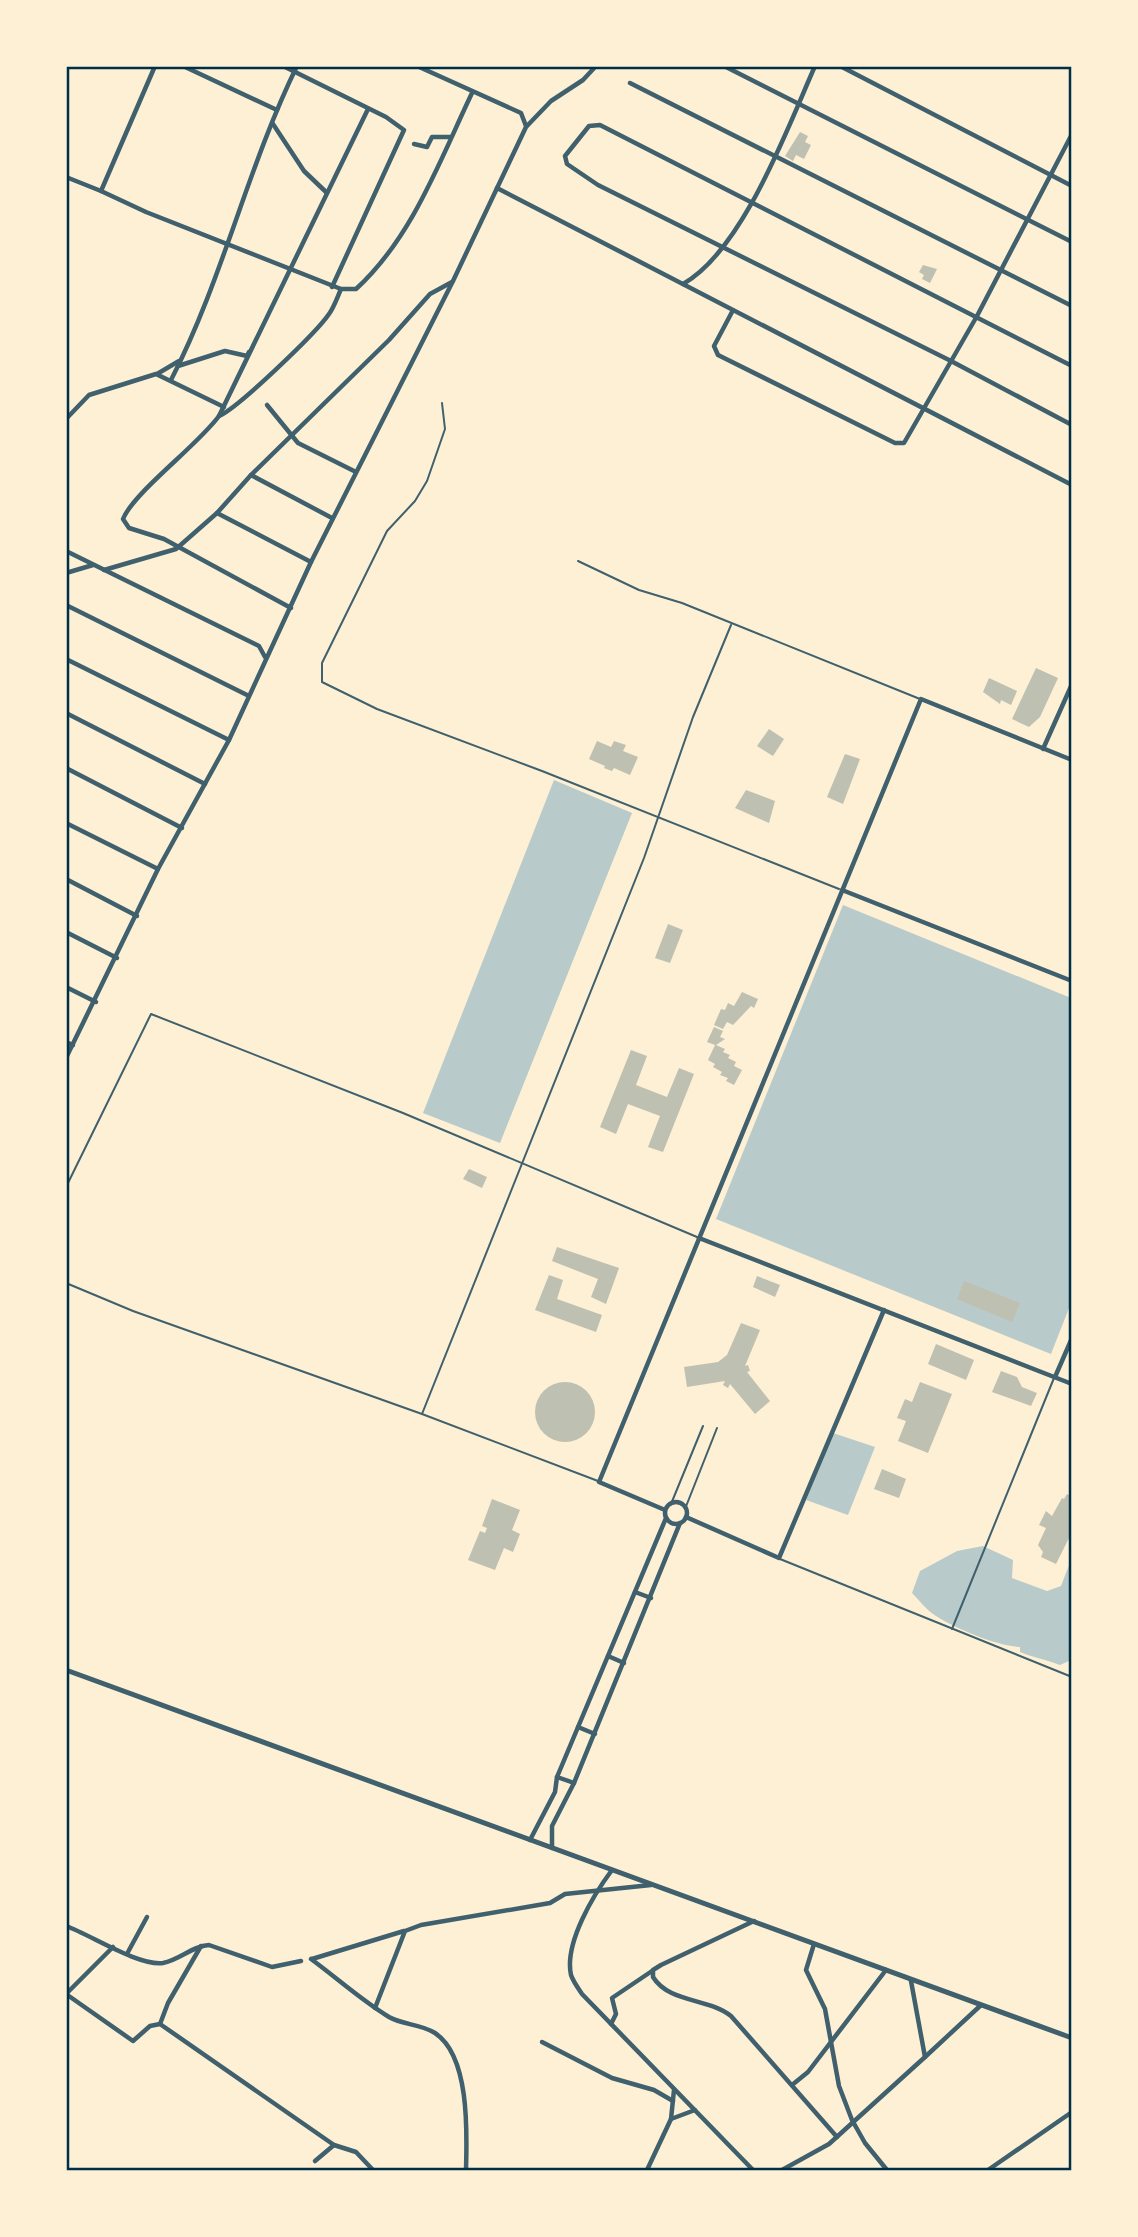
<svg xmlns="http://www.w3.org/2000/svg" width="1138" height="2237" font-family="Arial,sans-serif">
<rect width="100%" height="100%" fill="#fdf0d5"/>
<g fill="#b9caca">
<path d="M 554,780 L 632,813 L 500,1143 L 423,1113 Z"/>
<path d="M 843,905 L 1071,998 L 1071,1303 L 1051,1354 L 716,1219 Z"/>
<path d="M 833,1433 L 875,1447 L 848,1515 L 806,1500 Z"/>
<path d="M 983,1546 L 1013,1560 L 1012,1578 L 1047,1591 L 1061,1586 L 1071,1560 L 1071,1660 L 1060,1665 C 1047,1660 1032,1657 1020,1652 L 1020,1647 C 997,1646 957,1629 936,1616 C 927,1611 919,1600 912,1593 L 920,1571 L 957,1551 Z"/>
</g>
<g fill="#bec0b2">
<path d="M 800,132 L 808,136 L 805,142 L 811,145 L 804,159 L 796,155 L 793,161 L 785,156 Z"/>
<path d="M 923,265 L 937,269 L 930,283 L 922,279 L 924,275 L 919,272 Z"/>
<path d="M 1036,668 L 1058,678 L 1040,717 L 1029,727 L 1012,719 Z"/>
<path d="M 989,678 L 1017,691 L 1011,705 L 1001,700 L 1000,704 L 983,692 Z"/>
<path d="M 769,729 L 784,739 L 773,756 L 757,746 Z"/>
<path d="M 597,741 L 611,747 L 614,741 L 626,745 L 623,751 L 638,757 L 630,775 L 614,768 L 612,771 L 604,768 L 605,766 L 589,759 Z"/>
<path d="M 845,754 L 860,759 L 843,804 L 827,797 Z"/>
<path d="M 746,790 L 775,801 L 769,823 L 735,808 Z"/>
<path d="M 668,924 L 683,930 L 670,963 L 655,958 Z"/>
<path d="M 742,992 L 758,999 L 754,1008 L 751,1006 L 733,1025 L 727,1022 L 723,1029 L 714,1025 L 721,1009 L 725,1010 L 728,1003 L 734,1006 Z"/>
<path d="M 714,1027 L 723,1031 L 720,1037 L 725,1039 L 716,1045 L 725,1049 L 723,1052 L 730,1055 L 728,1058 L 736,1062 L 734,1066 L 742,1070 L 734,1085 L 726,1081 L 728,1078 L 720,1075 L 722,1072 L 713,1067 L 715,1064 L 708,1060 L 715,1045 L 707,1042 Z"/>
<path d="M 631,1050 L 647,1056 L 636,1085 L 667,1097 L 679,1068 L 694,1074 L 663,1152 L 648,1147 L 660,1116 L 628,1104 L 616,1134 L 600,1127 Z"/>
<path d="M 469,1169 L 487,1177 L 482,1188 L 463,1179 Z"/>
<path d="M 557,1247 L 619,1268 L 606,1304 L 591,1297 L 598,1279 L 552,1261 Z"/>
<path d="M 549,1275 L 563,1280 L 557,1299 L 602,1315 L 596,1332 L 535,1310 Z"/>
<path d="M 757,1276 L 780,1285 L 775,1297 L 753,1287 Z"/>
<path d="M 964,1281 L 1020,1303 L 1012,1322 L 957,1299 Z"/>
<path d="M 741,1323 L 760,1330 L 745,1366 L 748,1365 L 750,1371 L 747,1372 L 770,1401 L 755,1414 L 730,1384 L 728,1388 L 723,1385 L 725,1381 L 687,1387 L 684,1367 L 718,1362 L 727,1355 Z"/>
<path d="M 936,1344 L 974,1360 L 966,1380 L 928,1364 Z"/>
<path d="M 1001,1371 L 1017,1377 L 1022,1387 L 1037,1393 L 1031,1406 L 992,1392 Z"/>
<circle cx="565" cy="1412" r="30"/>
<path d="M 920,1382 L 952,1394 L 928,1453 L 898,1441 L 906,1421 L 897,1418 L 905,1399 L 912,1402 Z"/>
<path d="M 882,1469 L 906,1479 L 899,1498 L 874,1489 Z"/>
<path d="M 1067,1494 L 1072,1497 L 1072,1532 L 1056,1564 L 1041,1557 L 1043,1552 L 1038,1545 L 1046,1528 L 1039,1525 L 1046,1511 L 1052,1516 L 1062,1498 L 1064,1499 Z"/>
<path d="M 492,1499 L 520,1510 L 512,1530 L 520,1534 L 513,1552 L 504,1548 L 495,1570 L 468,1560 L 480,1531 L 485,1533 L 487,1528 L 482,1526 Z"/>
</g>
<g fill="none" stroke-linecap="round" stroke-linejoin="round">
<g stroke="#3f606c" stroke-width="2">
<path d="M 442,403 L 445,429 L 427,481 L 415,501 L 387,531 L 322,663 L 322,682 L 377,709 L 542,771 L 839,889"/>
<path d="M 578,561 L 639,590 L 682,603 L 920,699"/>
<path d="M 66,1187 L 151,1014 L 403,1113 L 697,1237"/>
<path d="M 66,1283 L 133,1311 L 422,1414 L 598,1481"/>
<path d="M 422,1414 L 644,858 L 693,717 L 731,625"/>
<path d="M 671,1504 L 703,1426"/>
<path d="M 685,1509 L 717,1428"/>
<path d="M 780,1559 L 1072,1677"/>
<path d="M 952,1629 L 1054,1378"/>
</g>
<g stroke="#3f606c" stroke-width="4.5">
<path d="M 155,66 L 101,191 L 146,212 L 341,289"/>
<path d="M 183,66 L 277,110"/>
<path d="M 283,66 L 386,117 L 404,130 L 332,287"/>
<path d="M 417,66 L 521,113 L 526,126"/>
<path d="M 724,66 L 1072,242"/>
<path d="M 840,66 L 1072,186"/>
<path d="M 630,83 L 1072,306"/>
<path d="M 273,124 L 304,171 L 326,192"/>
<path d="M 414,144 L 427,147 L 432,137 L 451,137"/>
<path d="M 66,177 L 101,191"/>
<path d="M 497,188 L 1072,485"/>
<path d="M 683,284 C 743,250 787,129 815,66"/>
<path d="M 732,312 L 714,346 L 718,355 L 895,443 L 904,443 L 977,316 L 1072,134"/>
<path d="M 178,366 L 225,351 L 247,356 L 249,352"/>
<path d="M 1072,366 L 600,125 L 589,126 L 565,156 L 567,164 L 598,185 L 951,361 L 1072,425"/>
<path d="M 157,374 L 179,361"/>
<path d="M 171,380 C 223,279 247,168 297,66"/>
<path d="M 267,405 L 298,443 L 356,472"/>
<path d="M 219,416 C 238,408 316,333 329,314 C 334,307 337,298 341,289 L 356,289 C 412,238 440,160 472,93"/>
<path d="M 66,419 L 89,395 L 156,374 L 224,407"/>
<path d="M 251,475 L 332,518"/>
<path d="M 217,513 L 311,562"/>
<path d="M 66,551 L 259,646 L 265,657"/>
<path d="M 104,570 L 176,549 L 217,513 L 251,475 L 389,340 L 430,294 L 452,282"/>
<path d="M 66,573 L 93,565"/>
<path d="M 66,605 L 247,695"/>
<path d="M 291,608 L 164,539 L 129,528 L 123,519 C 134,492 197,446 219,416 L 368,109"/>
<path d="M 66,659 L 229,740"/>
<path d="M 66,713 L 205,784"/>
<path d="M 1043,749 L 1072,684"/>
<path d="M 66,768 L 182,828"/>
<path d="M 66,823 L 158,869"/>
<path d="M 66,879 L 137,916"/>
<path d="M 842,890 L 1072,981"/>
<path d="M 66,932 L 117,958"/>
<path d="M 66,987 L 96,1002"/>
<path d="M 66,1042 L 73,1045"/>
<path d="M 66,1058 L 158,869 L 229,740 L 311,562 L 453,281 L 526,127 L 551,101 L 583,80 L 596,66"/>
<path d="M 699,1238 L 1072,1384"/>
<path d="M 1055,1377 L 1072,1338"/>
<circle cx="676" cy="1513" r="11"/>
<path d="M 665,1510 L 599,1482 L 921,699 L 1072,760"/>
<path d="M 686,1517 L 779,1558 L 884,1310"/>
<path d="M 635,1592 L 651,1598"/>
<path d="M 608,1656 L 624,1663"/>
<path d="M 578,1727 L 595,1734"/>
<path d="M 557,1777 L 574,1783"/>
<path d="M 530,1840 L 555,1792 L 557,1777 L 666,1518"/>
<path d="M 552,1848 L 552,1826 L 574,1783 L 680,1523"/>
<path d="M 612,1870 C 594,1894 564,1943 571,1975 C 573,1981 578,1988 582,1994 L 753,2170"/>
<path d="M 754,1921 L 661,1965 L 653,1970 L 653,1977 C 669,2003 709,1998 731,2016 L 837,2137"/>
<path d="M 66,1926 C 91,1935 138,1966 163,1963 C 180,1960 192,1946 209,1945 L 272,1967 L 301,1961"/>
<path d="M 814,1944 L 806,1970 L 825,2009 L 839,2086 L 852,2120 L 865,2143 L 887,2170"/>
<path d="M 113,1947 L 66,1994 L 133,2041 L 150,2026 L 160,2024 L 334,2145"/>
<path d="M 128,1952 L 147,1917"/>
<path d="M 311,1959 C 337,1978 361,2000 389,2017 C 403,2025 421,2024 435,2033 C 470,2056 467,2133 466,2170"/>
<path d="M 312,1959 L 404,1931"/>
<path d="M 375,2008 L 405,1931 L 421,1925 L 550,1903 L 565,1894 L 651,1885"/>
<path d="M 160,2024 L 168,2003 L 201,1946"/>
<path d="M 611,2024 L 616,2014 L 612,1998 L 652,1971"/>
<path d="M 542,2042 L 612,2078 L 654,2090 L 673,2101"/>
<path d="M 925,2057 L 980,2006"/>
<path d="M 792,2085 L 808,2072 L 886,1970"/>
<path d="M 671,2119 L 695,2110"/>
<path d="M 315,2161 L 334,2145 L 356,2152 L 373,2170"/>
<path d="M 647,2170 L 671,2119 L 674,2090"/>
<path d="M 782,2170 L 829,2144 L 925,2057 L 911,1981"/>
<path d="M 988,2170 L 1072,2112"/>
</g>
<path stroke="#3f606c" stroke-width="5" d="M 66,1670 L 1072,2038"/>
</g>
<rect width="1138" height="2237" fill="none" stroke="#fdf0d5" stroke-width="136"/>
<rect x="68" y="68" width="1002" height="2101" fill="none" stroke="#003049" stroke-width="2.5"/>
</svg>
